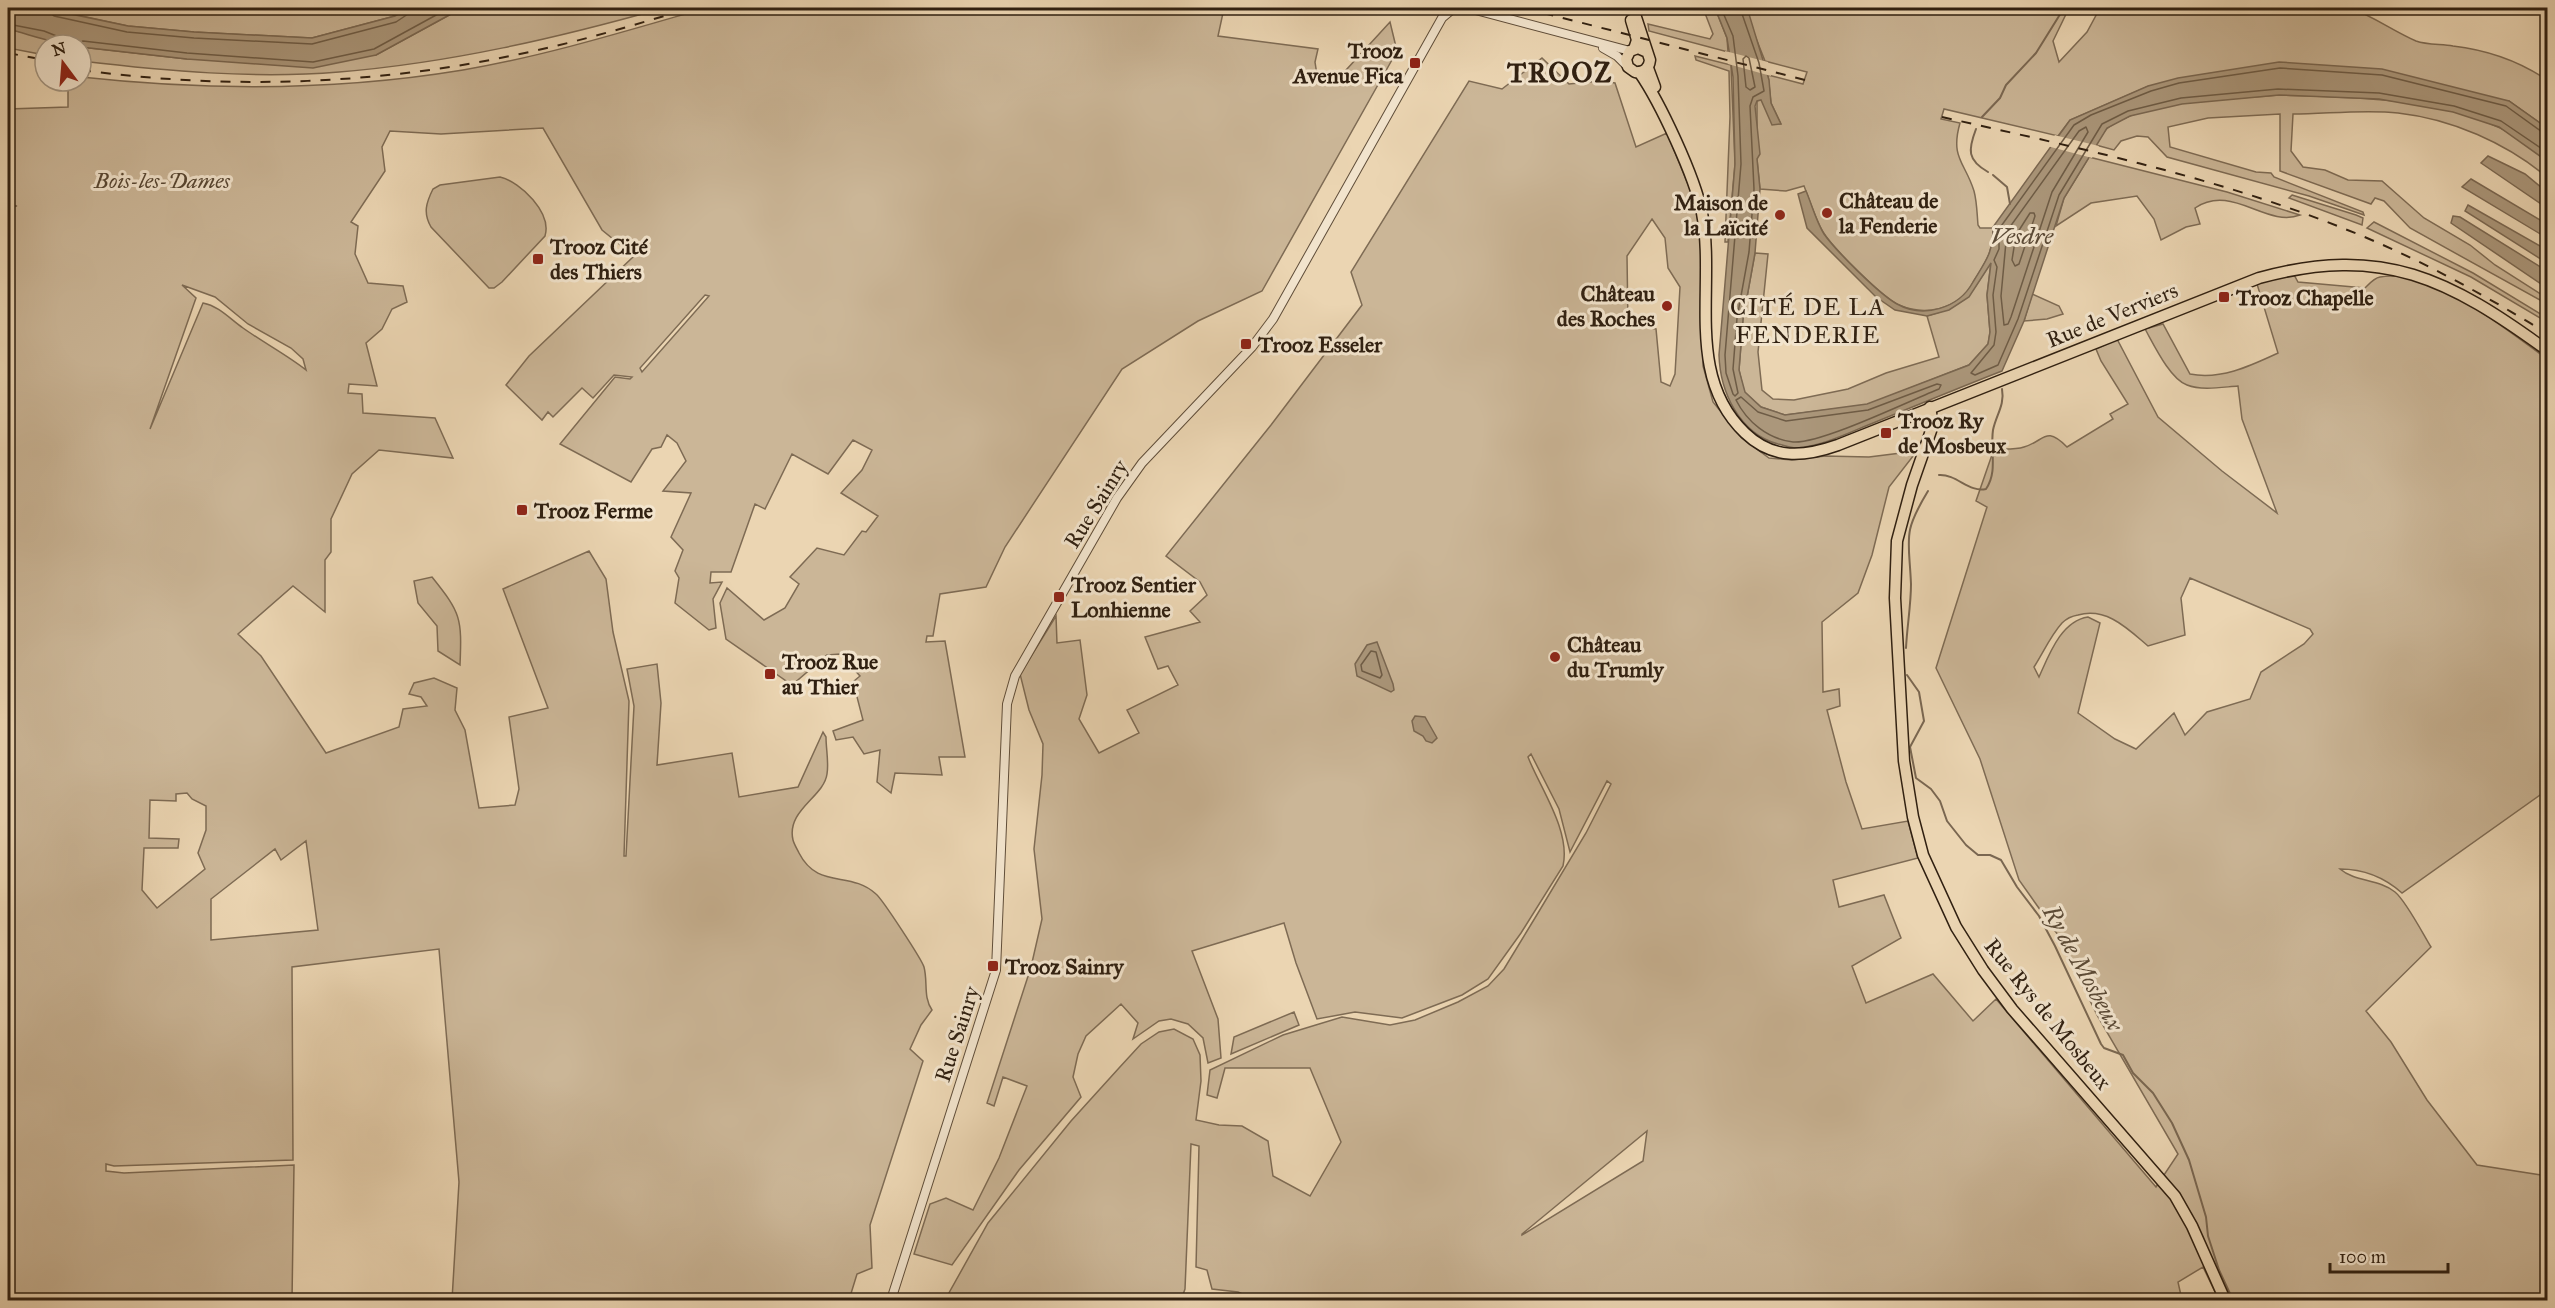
<svg xmlns="http://www.w3.org/2000/svg" width="2555" height="1308" font-family="'IM FELL Great Primer',serif">
<rect width="100%" height="100%" fill="#ebd5b2"/>
<filter id="stains"><feTurbulence type="fractalNoise" baseFrequency=".00333" numOctaves="4"/><feColorMatrix values="0 0 0 0 .2 0 0 0 0 .09 0 0 0 0 .02 0 0 0 .5 -.17"/></filter>
<radialGradient id="worn" r=".72"><stop offset=".6" stop-color="#630" stop-opacity="0"/><stop offset="1" stop-color="#630" stop-opacity=".3"/></radialGradient>
<g fill="#cbb697" stroke="#7e6b54" stroke-width="1.5" fill-rule="evenodd">
<path d="M 54,8 L 380,8 L 395,16 L 312,38 L 194,32 L 128,26 L 54,10 Z"/>
<path d="M 462,8 L 664,8 C 557,38 450,63 339,72 C 253,79 166,71 81,61 L 81,47 L 187,59 L 376,55 Z"/>
<path d="M 706,8 L 1180,8 L 1223,13 L 1218,36 L 1318,49 L 1315,62 L 1317,75 L 1335,82 L 1390,22 L 1397,51 L 1262,291 L 1198,321 L 1122,369 L 1005,547 L 986,587 L 940,594 L 933,636 L 927,636 L 926,642 L 945,641 L 965,757 L 939,757 L 942,775 L 895,773 L 891,793 L 877,782 L 880,750 L 864,754 L 853,737 L 836,740 L 833,731 L 863,720 L 856,693 L 842,695 L 842,691 L 860,676 L 840,654 L 827,655 L 792,685 L 726,639 L 720,603 L 727,588 L 764,620 L 785,608 L 799,584 L 790,577 L 817,548 L 844,555 L 862,531 L 866,532 L 878,516 L 841,493 L 862,470 L 872,450 L 853,440 L 828,474 L 792,454 L 765,509 L 755,504 L 731,572 L 711,572 L 710,583 L 722,582 L 713,599 L 716,628 L 709,630 L 675,603 L 679,578 L 675,571 L 683,550 L 671,537 L 691,493 L 663,491 L 686,461 L 677,443 L 667,435 L 661,447 L 652,449 L 631,482 L 560,444 L 615,377 L 630,379 L 632,377 L 614,375 L 593,398 L 582,388 L 553,417 L 548,412 L 542,420 L 506,385 L 529,356 L 634,256 L 602,230 L 543,128 L 441,134 L 390,131 L 382,147 L 385,171 L 351,222 L 358,226 L 355,254 L 368,283 L 403,286 L 407,302 L 392,309 L 382,329 L 366,343 L 377,386 L 349,384 L 348,393 L 362,394 L 363,413 L 435,418 L 453,458 L 379,450 L 352,474 L 331,519 L 331,552 L 325,560 L 325,612 L 293,586 L 238,634 L 261,656 L 326,753 L 399,727 L 403,709 L 427,706 L 421,697 L 409,694 L 414,683 L 434,678 L 457,688 L 455,710 L 465,730 L 479,808 L 515,805 L 519,789 L 509,717 L 548,708 L 503,589 L 589,551 L 606,579 L 613,632 L 629,701 L 624,856 L 626,856 L 634,706 L 627,669 L 657,664 L 661,703 L 657,765 L 732,753 L 739,797 L 798,787 L 823,732 L 826,737 C 826,749 829,763 827,774 C 824,797 786,810 793,840 C 794,844 797,849 799,853 C 818,890 850,870 876,894 C 883,900 922,960 924,967 C 928,982 923,997 932,1010 L 921,1025 L 910,1049 L 923,1061 L 870,1225 L 872,1268 L 857,1274 L 849,1300 L 452,1300 L 459,1182 L 439,949 L 292,967 L 293,1160 L 114,1166 L 106,1164 L 106,1171 L 124,1173 L 294,1165 L 292,1300 L 8,1300 L 8,208 L 17,206 L 8,204 L 8,109 L 68,107 L 68,88 L 66,81 L 81,81 L 81,77 C 209,91 336,91 463,70 C 545,56 626,31 706,8 ZM 182,285 L 215,297 L 248,324 L 291,348 L 303,359 L 306,370 C 287,355 264,343 243,328 C 230,319 219,306 203,303 L 150,429 L 196,298 ZM 705,295 L 709,296 L 642,372 L 640,368 ZM 187,793 L 192,799 L 206,806 L 206,830 L 198,853 L 205,869 L 157,908 L 142,890 L 144,848 L 178,848 L 179,839 L 149,838 L 150,800 L 176,801 L 176,794 ZM 306,841 L 318,930 L 211,940 L 211,899 L 275,849 L 281,860 Z"/>
<path d="M 1703,8 L 1715,8 L 1727,38 L 1728,52 L 1649,31 L 1648,24 L 1710,39 L 1713,34 Z"/>
<path d="M 1744,8 L 2069,8 L 2053,41 L 2059,62 L 2087,32 L 2100,8 L 2350,8 C 2373,16 2393,31 2416,41 C 2427,45 2441,44 2453,46 C 2487,50 2519,61 2547,80 L 2547,128 L 2509,101 L 2149,86 L 2070,120 L 2058,136 L 1944,109 L 1941,119 L 1960,123 C 1950,158 1965,162 1974,191 C 1977,202 1977,214 1978,225 L 1980,228 L 1993,228 C 1993,255 1985,262 1971,286 C 1957,310 1924,316 1899,305 C 1883,298 1832,247 1823,232 C 1815,218 1810,201 1804,186 L 1786,191 L 1760,189 L 1757,159 L 1757,101 L 1761,99 L 1781,124 L 1771,103 L 1768,75 L 1803,84 L 1807,72 L 1765,61 Z"/>
<path d="M 8,29 L 43,37 L 63,45 L 45,45 L 45,55 L 8,48 Z"/>
<path d="M 1695,56 L 1731,65 L 1735,164 L 1728,242 L 1725,242 L 1730,117 L 1729,71 L 1696,60 Z"/>
<path d="M 1542,58 L 1569,84 L 1600,81 L 1615,83 L 1636,147 L 1667,133 L 1692,194 L 1703,243 L 1703,366 L 1713,402 L 1742,438 L 1769,458 L 1792,460 L 1825,456 L 1869,457 L 1917,451 L 1889,487 L 1872,555 L 1858,593 L 1822,622 L 1823,692 L 1839,689 L 1840,706 L 1827,710 L 1846,782 L 1862,829 L 1908,821 L 1918,858 L 1833,880 L 1839,907 L 1884,895 L 1901,938 L 1852,966 L 1866,1003 L 1933,974 L 1973,1021 L 1996,999 L 2156,1187 L 2178,1154 L 2097,1015 L 2058,935 L 2019,880 L 1980,759 L 1936,668 L 1987,507 L 1976,501 L 1994,449 C 2004,449 2015,450 2024,447 C 2045,441 2045,425 2067,447 L 2113,419 L 2110,414 L 2128,404 L 2101,361 L 2096,349 L 2117,339 L 2158,417 L 2222,471 L 2277,513 L 2242,419 L 2238,386 C 2223,387 2202,391 2187,385 C 2170,379 2154,345 2145,329 L 2163,324 L 2190,374 C 2221,380 2250,366 2278,353 L 2257,284 L 2293,273 L 2298,282 L 2365,288 C 2369,284 2374,278 2380,277 C 2432,268 2507,330 2547,359 L 2547,790 L 2402,893 C 2384,877 2365,869 2340,869 C 2355,882 2379,879 2395,892 C 2406,901 2423,934 2431,947 L 2366,1011 L 2391,1042 L 2427,1100 L 2477,1165 L 2541,1175 L 2547,1180 L 2547,1300 L 2219,1300 L 2203,1267 L 2178,1282 L 2182,1300 L 1256,1300 L 1238,1292 L 1212,1289 L 1207,1270 L 1196,1267 L 1199,1146 L 1191,1144 L 1185,1289 L 1181,1300 L 945,1300 L 988,1223 L 1071,1121 L 1119,1068 L 1141,1044 L 1159,1032 L 1174,1029 L 1193,1039 L 1200,1055 L 1201,1081 L 1196,1120 L 1219,1125 L 1242,1126 L 1268,1141 L 1273,1176 L 1310,1196 L 1341,1142 L 1310,1068 L 1225,1068 L 1217,1098 L 1207,1095 L 1210,1070 L 1283,1035 L 1342,1017 L 1390,1025 L 1415,1020 L 1458,1002 L 1488,986 L 1504,969 L 1538,913 L 1586,833 L 1611,784 L 1607,781 L 1570,852 L 1559,809 L 1531,754 L 1528,757 C 1540,788 1571,831 1563,866 L 1521,933 L 1488,979 L 1462,995 L 1402,1018 L 1355,1012 L 1317,1019 L 1296,963 L 1284,923 L 1192,951 L 1218,1019 L 1221,1058 L 1208,1063 L 1203,1038 L 1188,1024 L 1171,1019 L 1159,1021 L 1133,1039 L 1138,1023 L 1121,1004 L 1086,1036 L 1078,1054 L 1073,1077 L 1081,1097 L 1019,1170 L 952,1265 L 914,1254 L 930,1204 L 946,1198 L 973,1210 L 999,1158 L 1027,1086 L 1003,1077 L 994,1106 L 987,1103 L 1031,967 L 1042,919 L 1034,849 L 1042,775 L 1043,744 L 1029,710 L 1020,674 L 1056,616 L 1057,643 L 1080,640 L 1087,695 L 1079,719 L 1099,753 L 1139,733 L 1127,710 L 1178,685 L 1168,666 L 1158,669 L 1145,637 L 1200,622 L 1190,611 L 1207,595 L 1200,582 L 1166,556 L 1271,425 L 1362,305 L 1351,272 L 1469,81 L 1502,89 ZM 1652,219 L 1665,238 L 1668,268 L 1680,287 L 1675,374 L 1670,386 L 1661,382 L 1656,329 L 1628,324 L 1627,256 ZM 2190,578 L 2310,629 L 2313,634 L 2304,644 L 2261,672 L 2250,699 L 2207,712 L 2185,735 L 2174,713 L 2136,749 L 2115,739 L 2078,713 L 2100,623 L 2088,617 C 2061,621 2049,655 2039,677 L 2034,667 C 2043,653 2051,635 2062,623 C 2066,619 2072,616 2078,615 C 2107,607 2128,629 2148,646 L 2185,635 L 2181,598 ZM 1647,1131 L 1643,1161 L 1522,1235 L 1522,1234 Z"/>
<path d="M 2279,95 C 2351,98 2430,96 2498,127 C 2515,134 2532,150 2547,161 L 2547,177 C 2506,143 2452,119 2398,113 C 2365,109 2326,114 2293,114 L 2291,151 L 2303,167 L 2325,170 L 2348,180 L 2382,181 L 2424,218 L 2470,245 L 2495,265 L 2547,298 L 2547,304 L 2410,228 L 2384,201 L 2375,198 L 2371,204 L 2280,171 L 2280,114 L 2208,118 L 2168,127 L 2170,147 L 2256,172 L 2271,173 L 2274,177 L 2363,212 L 2364,215 L 2309,196 L 2167,157 L 2148,137 L 2137,136 L 2121,141 L 2114,150 L 2096,145 C 2100,139 2103,130 2109,127 C 2151,98 2229,100 2279,95 Z"/>
<path d="M 2089,157 L 2227,192 L 2300,215 C 2266,228 2232,183 2195,208 L 2200,224 L 2186,227 L 2161,240 L 2154,219 L 2137,196 L 2091,203 L 2056,226 L 2064,198 Z"/>
<path d="M 500,177 C 521,182 552,213 545,236 L 502,282 L 494,288 L 489,288 L 431,227 C 423,213 426,203 433,189 L 440,185 Z"/>
<path d="M 2292,195 L 2356,215 L 2363,218 L 2362,225 L 2289,198 Z"/>
<path d="M 2374,222 L 2473,273 L 2547,318 L 2547,322 L 2471,277 L 2367,228 Z"/>
<path d="M 1755,253 L 1768,254 L 1758,352 L 1762,390 L 1773,399 L 1794,400 L 1848,389 L 1886,373 L 1939,357 L 1927,316 C 1967,305 1970,295 1991,262 L 1987,295 L 1990,332 L 1988,344 L 1969,365 L 1867,405 L 1785,415 L 1761,407 L 1744,392 L 1739,370 L 1743,319 Z"/>
<path d="M 2032,294 L 2059,306 L 2063,314 L 2047,319 L 2024,321 Z"/>
<path d="M 432,577 C 461,613 462,618 460,665 L 438,651 L 437,626 L 418,603 L 414,581 Z"/>
<path d="M 1294,1012 L 1299,1025 L 1231,1054 L 1234,1037 Z"/>
</g>
<g fill="#ab977b" stroke="#7a6751" stroke-width="1.5">
<path d="M 8,8 L 42,8 L 128,26 L 194,32 L 312,38 L 395,16 L 408,8 L 462,8 L 376,55 L 313,68 L 187,59 L 81,47 L 81,45 C 56,45 32,35 8,29 Z"/>
<path d="M 1715,8 L 1744,8 L 1749,14 L 1769,80 L 1771,103 L 1781,124 L 1772,125 L 1761,100 L 1757,101 L 1755,106 L 1760,154 L 1757,159 L 1760,189 L 1755,253 L 1743,319 L 1739,370 L 1745,392 L 1761,407 L 1785,415 L 1867,404 L 1969,365 L 1988,344 L 1990,332 L 1987,295 L 1991,263 L 1969,297 L 1949,310 L 1927,316 L 1895,310 L 1876,297 L 1807,228 L 1798,194 L 1806,191 C 1812,205 1816,221 1824,234 C 1836,251 1879,294 1897,304 C 1924,319 1959,308 1973,282 C 1986,260 1993,254 1993,227 L 2070,120 L 2148,86 L 2178,78 L 2279,62 L 2382,69 L 2509,101 L 2547,128 L 2547,161 L 2499,127 L 2453,112 L 2379,99 L 2279,95 L 2182,104 L 2130,116 L 2107,128 L 2064,198 L 2024,321 L 2002,371 C 1961,387 1920,404 1878,421 C 1852,431 1824,446 1796,448 C 1790,448 1783,445 1778,444 C 1739,434 1720,391 1719,355 L 1735,164 L 1733,77 L 1727,38 Z"/>
<path d="M 2488,156 L 2525,174 L 2547,192 L 2547,208 L 2481,163 Z"/>
<path d="M 2471,179 L 2547,224 L 2547,238 L 2462,187 Z"/>
<path d="M 2468,205 L 2547,250 L 2547,263 L 2465,211 Z"/>
<path d="M 2453,216 L 2460,217 L 2547,271 L 2547,288 L 2451,223 Z"/>
<path d="M 1377,642 L 1393,684 L 1394,690 L 1391,692 L 1357,676 L 1355,664 L 1367,645 Z"/>
<path d="M 1415,716 L 1425,717 L 1437,738 L 1432,743 L 1426,741 L 1423,736 L 1414,731 L 1412,721 Z"/>
</g>
<g fill="#ebd5b2">
<path d="M 1725,51 L 1768,62 L 1771,76 L 1728,64 Z"/>
<path d="M 2055,135 L 2058,136 L 2099,146 L 2092,158 L 2047,146 Z"/>
</g>
<g fill="none" stroke-linecap="round" stroke-linejoin="round">
<g stroke="#6e5c46" stroke-width="1.5">
<path d="M 49,8 L 50,13 L 54,16 L 127,32 L 194,38 L 312,44 L 396,22 L 408,14 L 410,8"/>
<path d="M 1721,8 L 1733,36 L 1738,76 L 1741,164 L 1725,355 L 1726,373 L 1733,394 L 1735,396 L 1738,393 L 1733,369 L 1737,318 L 1749,252 L 1754,189 L 1750,106 L 1753,97 L 1764,91 L 1759,63 L 1740,8"/>
<path d="M 8,24 L 44,31 L 59,37 L 62,45"/>
<path d="M 76,45 L 83,41 L 187,53 L 313,62 L 374,49 L 449,8"/>
<path d="M 1746,56 L 1749,58 L 1755,87 L 1750,90 L 1746,87 L 1743,59 Z"/>
<path d="M 2086,127 L 2088,132 L 2052,192 L 2011,317 L 2008,324 L 2004,325 L 2001,296 L 2007,231 L 2079,131 Z"/>
<path d="M 2548,133 L 2542,132 L 2506,106 L 2382,75 L 2280,68 L 2179,83 L 2151,91 L 2091,115 L 2074,125 L 1999,229 L 1999,249 L 1994,260 L 1997,267 L 1993,295 L 1996,332 L 1994,345 L 1971,373 L 1975,375 L 1998,365 L 2018,319 L 2059,195 L 2102,124 L 2128,111 L 2181,98 L 2278,89 L 2379,93 L 2454,106 L 2501,121 L 2548,153"/>
<path d="M 2030,213 L 2034,213 L 2035,216 L 2019,264 L 2015,266 L 2012,260 L 2016,235 Z"/>
<path d="M 1937,384 L 1941,385 L 1939,389 C 1909,401 1821,444 1793,442 C 1768,439 1747,422 1736,400 L 1741,397 L 1758,412 L 1786,421 L 1868,410 Z"/>
<path d="M 1371,651 L 1376,652 L 1382,675 L 1380,678 L 1362,671 L 1361,665 Z"/>
</g>
<g stroke="#7a6751" stroke-width="2">
<path d="M 1982,117 L 2000,98 L 2006,85 L 2036,53 L 2064,8"/>
<path d="M 1976,129 C 1968,150 1967,160 1988,172"/>
<path d="M 1993,175 L 2007,187 L 2010,204"/>
<path d="M 1939,475 C 1957,474 1969,493 1986,489 C 1998,472 1990,450 1993,430 C 1996,415 2005,405 2002,389"/>
<path d="M 1906,648 C 1907,627 1911,605 1911,584 C 1909,537 1902,534 1928,491"/>
<path d="M 1907,675 L 1919,692 L 1924,721 L 1910,747 L 1916,778 L 1931,789 L 1940,801 L 1947,821 L 1966,845 L 1978,855 L 1990,855 L 2001,860 L 2017,887 L 2039,916 L 2055,946 L 2101,1044 L 2104,1048 L 2123,1055 L 2133,1073 L 2153,1093 L 2172,1123 L 2189,1160 L 2206,1217 L 2208,1236 L 2219,1270 L 2233,1300"/>
</g>
<defs>
<g id="minor">
<path d="M 1468,8 L 1630,51"/>
<path d="M 1603,48 L 1617,56 L 1628,67"/>
<path d="M 891,1300 L 996,970 L 1007,704 L 1015,676 L 1117,498 L 1142,463 L 1252,347 L 1273,319 L 1442,18 L 1454,8"/>
</g>
<g id="major">
<path d="M 1633,8 L 1650,60 C 1649,69 1643,73 1635,72 L 1628,67 L 1626,59 L 1630,51 L 1638,48 L 1647,52"/>
<path d="M 1631,20 L 1637,40 L 1634,49"/>
<path d="M 1648,68 L 1655,87"/>
<path d="M 1639,72 C 1660,102 1695,177 1702,213 C 1716,287 1684,375 1745,433 C 1773,460 1804,457 1838,445 L 2259,278 C 2383,244 2449,279 2548,351"/>
<path d="M 1930,407 L 1933,425 L 1912,485 L 1897,541 L 1895,598 L 1904,761 L 1913,817 L 1923,855 L 1956,927 L 1983,970 L 2012,1009 L 2175,1196 L 2192,1226 L 2225,1300"/>
</g>
</defs>
<use href="#minor" stroke="#5f4d39" stroke-width="10"/>
<use href="#major" stroke="#302011" stroke-width="13"/>
<use href="#minor" stroke="#f2e4cd" stroke-width="8"/>
<use href="#major" stroke="#ebd5b2" stroke-width="10"/>
<g stroke="#302011" stroke-width="2" stroke-dasharray="10 10" stroke-linecap="butt">
<path d="M 1524,8 L 1805,80"/>
<path d="M 8,53 L 45,60"/>
<path d="M 81,70 C 228,90 375,85 520,54 C 578,42 634,25 691,8"/>
<path d="M 1942,117 C 2075,147 2219,178 2345,229 C 2416,257 2483,294 2548,334"/>
</g>
</g>
<g fill="#8f2418" stroke="#f2e4cd" stroke-width="2">
<rect x="1409" y="57" width="12" height="12" rx="3"/>
<circle cx="1827" cy="213" r="6"/>
<circle cx="1780" cy="215" r="6"/>
<rect x="532" y="253" width="12" height="12" rx="3"/>
<rect x="2218" y="291" width="12" height="12" rx="3"/>
<circle cx="1667" cy="306" r="6"/>
<rect x="1240" y="338" width="12" height="12" rx="3"/>
<rect x="1880" y="427" width="12" height="12" rx="3"/>
<rect x="516" y="504" width="12" height="12" rx="3"/>
<rect x="1053" y="591" width="12" height="12" rx="3"/>
<circle cx="1555" cy="657" r="6"/>
<rect x="764" y="668" width="12" height="12" rx="3"/>
<rect x="987" y="960" width="12" height="12" rx="3"/>
</g>
<g text-anchor="middle" dominant-baseline="central" stroke-width="6" stroke-linejoin="round" paint-order="stroke">
<g font-size="22" font-weight="bold" fill="#302011" stroke="#f2e4cd" text-anchor="start">
<text x="1403" y="50" text-anchor="end">Trooz<tspan x="1403" dy="25">Avenue Fica</tspan></text>
<text x="1839" y="200">Château de<tspan x="1839" dy="25">la Fenderie</tspan></text>
<text x="1768" y="202" text-anchor="end">Maison de<tspan x="1768" dy="25">la Laïcité</tspan></text>
<text x="550" y="246">Trooz Cité<tspan x="550" dy="25">des Thiers</tspan></text>
<text x="1655" y="293" text-anchor="end">Château<tspan x="1655" dy="25">des Roches</tspan></text>
<text x="2236" y="297">Trooz Chapelle</text>
<text x="1258" y="344">Trooz Esseler</text>
<text x="1898" y="420">Trooz Ry<tspan x="1898" dy="25">de Mosbeux</tspan></text>
<text x="534" y="510">Trooz Ferme</text>
<text x="1071" y="584">Trooz Sentier<tspan x="1071" dy="25">Lonhienne</tspan></text>
<text x="1567" y="644">Château<tspan x="1567" dy="25">du Trumly</tspan></text>
<text x="782" y="661">Trooz Rue<tspan x="782" dy="25">au Thier</tspan></text>
<text x="1005" y="966">Trooz Sainry</text>
</g>
<g font-size="22" font-style="italic" fill="#574632" stroke="#f2e4cd">
<text x="162" y="180">Bois-les-Dames</text>
</g>
<g font-size="22" fill="#302011" stroke="#f2e4cd">
<text transform="translate(2112 315) rotate(-22)">Rue de Verviers</text>
<text transform="translate(1096 504) rotate(-58)">Rue Sainry</text>
<text transform="translate(2048 1014) rotate(51)">Rue Rys de Mosbeux</text>
<text transform="translate(957 1034) rotate(-72)">Rue Sainry</text>
</g>
<g font-size="24" font-style="italic" fill="#5b4a36" stroke="#f2e4cd">
<text x="2022" y="236">Vesdre</text>
<text transform="translate(2083 968) rotate(61)">Ry de Mosbeux</text>
</g>
<g font-size="24" letter-spacing="1.5" fill="#302011" stroke="#f2e4cd">
<text x="1808" y="307">CITÉ DE LA<tspan x="1808" dy="28">FENDERIE</tspan></text>
</g>
<g font-size="28" font-weight="bold" letter-spacing="1.5" fill="#302011" stroke="#f2e4cd">
<text x="1560" y="72">TROOZ</text>
</g>
</g>
<rect width="2555" height="1308" fill="none" stroke="#ebd5b2" stroke-width="30"/>
<rect x="9" y="9" width="2537" height="1290" fill="none" stroke="#302011" stroke-width="3"/>
<rect x="15" y="15" width="2525" height="1278" fill="none" stroke="#302011" stroke-width="1.5"/>
<g transform="translate(63 63) rotate(344)"><circle r="28" fill="#f2e4cd" stroke="#a49682" stroke-width="1.5"/>
<path d="M0-4.5L10 22L0 15L-10 22Z" fill="#8f2418"/>
<text y="-9" font-size="16" font-weight="bold" text-anchor="middle" fill="#302011">N</text>
</g>
<path d="M2330 1263v9h118v-9" fill="none" stroke="#302011" stroke-width="3"/>
<text x="2339" y="1263" font-size="18" fill="#302011" stroke="#f2e4cd" stroke-width="4.5" paint-order="stroke">100 m</text>
<rect width="100%" height="100%" filter="url(#stains)"/>
<rect width="100%" height="100%" fill="url(#worn)"/>
</svg>
